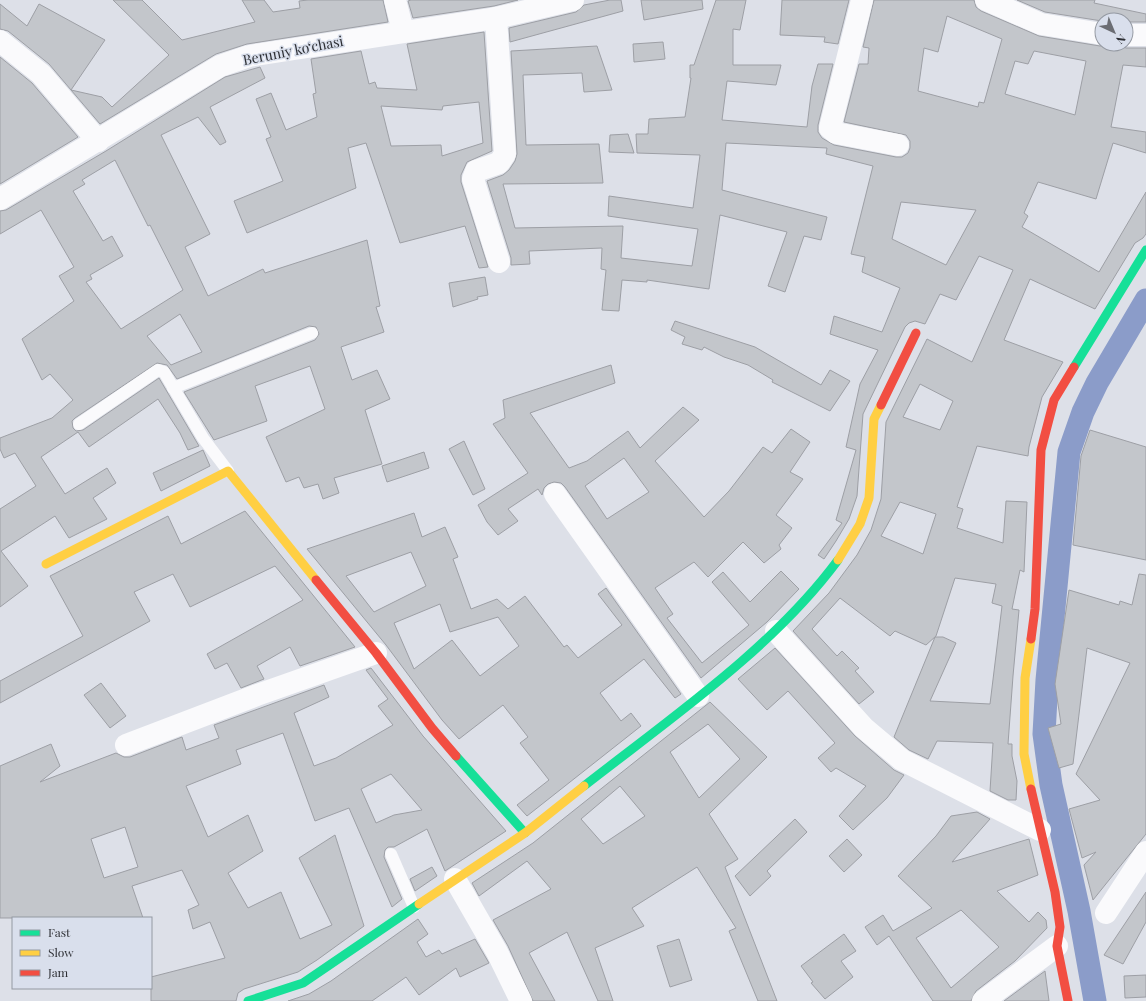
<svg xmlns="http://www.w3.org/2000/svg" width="1146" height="1001" font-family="'Playfair Display',serif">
<rect width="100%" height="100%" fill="#dde0e8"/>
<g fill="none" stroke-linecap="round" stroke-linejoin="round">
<path stroke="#8b9cc9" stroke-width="23" d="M 1095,1001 L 1079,911 L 1051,785 L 1044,734 L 1047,680 L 1069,452 L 1083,412 L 1097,383 L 1146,300"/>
</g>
<g fill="#c3c6cb" stroke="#9d9fa5" fill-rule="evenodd">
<path d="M 113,0 L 142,0 L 182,40 L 255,22 L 242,0 L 264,0 L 273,12 L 300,8 L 299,1 L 308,0 L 383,0 L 388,22 L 247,44 L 216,54 L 100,124 L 71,90 L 102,97 L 112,107 L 169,55 Z"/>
<path d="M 411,0 L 518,0 L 494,6 L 413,18 L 408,1 Z"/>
<path d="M 610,0 L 621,0 L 623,11 L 510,42 L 509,28 L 576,12 L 584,5 Z"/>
<path d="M 641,0 L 702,0 L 703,9 L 644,20 Z"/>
<path d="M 716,0 L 746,0 L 740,30 L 733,29 L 733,65 L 781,65 L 776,85 L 727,81 L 722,120 L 807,127 L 812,86 L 818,64 L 833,64 L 818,125 L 818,132 L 822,138 L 834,145 L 896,157 L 902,157 L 908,153 L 910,148 L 910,141 L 906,135 L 844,122 L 859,64 L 868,64 L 869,48 L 863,47 L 874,0 L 974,0 L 976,7 L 981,11 L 1039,36 L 1100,46 L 1118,44 L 1126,48 L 1146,48 L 1146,67 L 1123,65 L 1111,127 L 1146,132 L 1146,153 L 1113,143 L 1096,199 L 1038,182 L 1024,213 L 1028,216 L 1022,227 L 1099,272 L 1146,192 L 1146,234 L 1143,238 L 1135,243 L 1095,309 L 1030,279 L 1004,340 L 1063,362 L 1042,397 L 1029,447 L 1028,456 L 977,446 L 957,507 L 963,509 L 957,528 L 1003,543 L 1006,501 L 1027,502 L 1024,572 L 1020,570 L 1012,609 L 1019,610 L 1013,676 L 1008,744 L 1012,744 L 1012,756 L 1017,781 L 1016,800 L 1008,800 L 990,791 L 993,743 L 937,741 L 928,759 L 909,750 L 894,737 L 935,637 L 943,637 L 956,643 L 930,701 L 990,704 L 1002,606 L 992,603 L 996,584 L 955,578 L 936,636 L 926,645 L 895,631 L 890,636 L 840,598 L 812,629 L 837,656 L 842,651 L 859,668 L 855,671 L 874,692 L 859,704 L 793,631 L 829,593 L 857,555 L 871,530 L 881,499 L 886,422 L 927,339 L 972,362 L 1013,270 L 979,256 L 956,300 L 940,294 L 925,324 L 915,321 L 909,323 L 905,327 L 863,414 L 857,496 L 849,519 L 836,541 L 824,559 L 818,555 L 842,523 L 836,520 L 856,450 L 846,447 L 860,384 L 878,350 L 830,334 L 834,316 L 882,332 L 900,288 L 862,272 L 865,257 L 851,254 L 873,166 L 826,154 L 827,148 L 726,143 L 722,190 L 827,217 L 821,240 L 804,236 L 785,292 L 768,286 L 787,232 L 720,215 L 709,289 L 647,280 L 647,282 L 622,280 L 619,311 L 602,310 L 606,270 L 601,269 L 602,248 L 529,251 L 530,264 L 511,265 L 511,258 L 487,181 L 503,175 L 509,170 L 515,161 L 517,154 L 511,51 L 597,46 L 612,90 L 584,92 L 582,73 L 523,75 L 526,145 L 599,144 L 603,183 L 503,184 L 515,228 L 623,226 L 621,258 L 692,266 L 698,229 L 608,216 L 609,196 L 693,208 L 700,155 L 637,153 L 636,134 L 648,134 L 649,119 L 685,117 L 691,78 L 690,78 L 690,65 L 694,65 ZM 947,16 L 1002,39 L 984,103 L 979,102 L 978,107 L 918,91 L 924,48 L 938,52 ZM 1034,51 L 1086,61 L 1075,115 L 1005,94 L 1015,61 L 1028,64 ZM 901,202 L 976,210 L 946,265 L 892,239 ZM 920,384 L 953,401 L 940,430 L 903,417 ZM 900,502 L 936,514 L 923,554 L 881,536 Z"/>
<path d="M 782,0 L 849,0 L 838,44 L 824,42 L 825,37 L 780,35 Z"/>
<path d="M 1017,0 L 1095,0 L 1094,3 L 1146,14 L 1146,22 L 1126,22 L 1126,20 L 1102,21 L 1045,12 Z"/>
<path d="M 0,4 L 27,26 L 39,4 L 105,40 L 71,90 L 49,64 L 8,31 L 0,29 Z"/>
<path d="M 484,32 L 492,151 L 467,162 L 461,175 L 461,182 L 488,267 L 479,268 L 465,226 L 400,243 L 366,143 L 348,148 L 356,188 L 247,233 L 234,201 L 283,181 L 266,139 L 271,137 L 256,99 L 271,93 L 286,130 L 317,117 L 313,94 L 316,93 L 311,59 L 361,51 L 369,84 L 375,82 L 377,88 L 417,90 L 407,44 ZM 479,102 L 483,143 L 442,156 L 441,145 L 391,146 L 381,106 L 442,110 L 443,106 Z"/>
<path d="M 663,42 L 665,59 L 634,62 L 633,44 Z"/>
<path d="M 0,57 L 32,83 L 78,137 L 0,184 Z"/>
<path d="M 260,67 L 265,78 L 210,107 L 226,142 L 220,145 L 198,117 L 161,135 L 210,234 L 185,247 L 208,296 L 263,269 L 265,273 L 367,240 L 380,306 L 376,307 L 384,332 L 341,347 L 352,380 L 377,370 L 390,399 L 365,410 L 382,464 L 334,478 L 339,493 L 323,499 L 318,484 L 304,488 L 299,477 L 286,482 L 266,437 L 325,409 L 310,366 L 255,386 L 267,421 L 214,440 L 184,392 L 315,340 L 319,334 L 316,327 L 309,326 L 177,379 L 167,365 L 157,363 L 75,418 L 72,421 L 73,428 L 76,431 L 83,430 L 159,378 L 199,446 L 188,450 L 180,433 L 158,399 L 89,447 L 78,432 L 41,457 L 65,494 L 107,468 L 116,483 L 93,498 L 107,519 L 69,538 L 55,516 L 1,551 L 28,586 L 0,607 L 0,509 L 36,486 L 15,453 L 4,458 L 0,449 L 0,438 L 52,418 L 73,400 L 50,374 L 42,380 L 22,339 L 74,301 L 59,276 L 74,267 L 41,210 L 0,234 L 0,211 L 6,210 L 106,151 L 225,77 ZM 115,160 L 148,226 L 150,225 L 183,290 L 121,329 L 86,282 L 92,279 L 90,275 L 123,256 L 112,236 L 103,241 L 73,191 L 85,184 L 82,180 ZM 180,314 L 202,352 L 171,365 L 147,336 Z"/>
<path d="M 628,134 L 634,153 L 609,152 L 610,135 Z"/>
<path d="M 485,277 L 488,295 L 477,297 L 478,299 L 453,307 L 449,283 Z"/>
<path d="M 675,321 L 755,347 L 821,385 L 830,370 L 850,381 L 830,411 L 772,382 L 773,380 L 748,365 L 724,357 L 704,347 L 702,350 L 682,344 L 685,337 L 671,330 Z"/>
<path d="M 611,365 L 615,383 L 530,413 L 569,468 L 587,461 L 628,431 L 640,448 L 683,407 L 699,420 L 655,461 L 704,517 L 729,491 L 763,447 L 772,453 L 791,429 L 810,442 L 790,472 L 803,479 L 776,515 L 792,528 L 779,545 L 781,549 L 764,563 L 743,542 L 708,577 L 694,562 L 655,588 L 673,614 L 667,618 L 702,663 L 749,625 L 712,582 L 723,572 L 750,602 L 781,571 L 799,589 L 767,622 L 701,678 L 565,487 L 561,483 L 554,482 L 548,484 L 544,488 L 542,495 L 538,489 L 508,509 L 518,521 L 498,535 L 487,522 L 478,505 L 528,473 L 493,424 L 505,418 L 503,400 ZM 624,458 L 649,492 L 607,519 L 585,486 Z"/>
<path d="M 1090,430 L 1146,447 L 1146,560 L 1073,545 L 1081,456 Z"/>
<path d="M 464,441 L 485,489 L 473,495 L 449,449 Z"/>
<path d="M 203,450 L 210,466 L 161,491 L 153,473 Z"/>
<path d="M 424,452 L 429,468 L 387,482 L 382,466 Z"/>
<path d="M 245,511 L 355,647 L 300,666 L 290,647 L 257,666 L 264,679 L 241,688 L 227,663 L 215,669 L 207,654 L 303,600 L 275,566 L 190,607 L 173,574 L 134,592 L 150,621 L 0,703 L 0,681 L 83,636 L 50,576 L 168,516 L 181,544 Z"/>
<path d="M 414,513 L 422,537 L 445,527 L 458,557 L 453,559 L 471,609 L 497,599 L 508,609 L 525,596 L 564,647 L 567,645 L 578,658 L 622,625 L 598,594 L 606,588 L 681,694 L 675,698 L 644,659 L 600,693 L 621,721 L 631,713 L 641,726 L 527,816 L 517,805 L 549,780 L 520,743 L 528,737 L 503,705 L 459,739 L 442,720 L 386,645 L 307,549 ZM 411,552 L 426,586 L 374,612 L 346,576 ZM 440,604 L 450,632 L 498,617 L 519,646 L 480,676 L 452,640 L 414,669 L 394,623 Z"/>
<path d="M 1139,574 L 1146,575 L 1146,834 L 1093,900 L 1084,865 L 1096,852 L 1082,858 L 1069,809 L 1100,800 L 1076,774 L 1130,663 L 1087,648 L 1073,764 L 1059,768 L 1048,728 L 1061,724 L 1055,684 L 1069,590 L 1119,605 L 1120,601 L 1132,605 Z"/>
<path d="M 775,648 L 855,736 L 894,770 L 904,775 L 887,798 L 853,830 L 839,816 L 866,786 L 836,768 L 831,772 L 818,758 L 835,743 L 788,691 L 767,710 L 738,679 Z"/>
<path d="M 371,668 L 423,736 L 506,831 L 445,871 L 427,829 L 394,847 L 388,847 L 385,850 L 384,857 L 402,899 L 392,907 L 349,808 L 315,821 L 283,733 L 236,750 L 241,764 L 186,786 L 208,837 L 248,815 L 263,851 L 228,873 L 248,908 L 281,892 L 300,939 L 332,925 L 299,858 L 335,835 L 364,926 L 317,960 L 298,972 L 244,989 L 238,993 L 236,1001 L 151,1001 L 151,977 L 225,958 L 210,922 L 193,929 L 188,910 L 199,905 L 182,870 L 132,886 L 143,918 L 0,918 L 0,766 L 51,744 L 60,766 L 40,782 L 116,753 L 124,757 L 130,757 L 182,737 L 186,750 L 219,738 L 214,725 L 324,685 L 329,697 L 294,713 L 314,766 L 336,758 L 393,725 L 378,706 L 388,699 L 366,670 ZM 391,774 L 422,810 L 394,815 L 376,823 L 361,789 ZM 125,827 L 138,867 L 104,878 L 91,839 Z"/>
<path d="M 101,683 L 126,716 L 110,728 L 84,695 Z"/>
<path d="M 710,702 L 767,757 L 709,814 L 738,859 L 725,867 L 777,1001 L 758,1001 L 729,931 L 736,928 L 697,867 L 632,908 L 644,926 L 595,948 L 613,1001 L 598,1001 L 567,932 L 529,953 L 555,1001 L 533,1001 L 508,946 L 493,920 L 551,889 L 527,861 L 479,896 L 472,883 L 533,843 ZM 708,724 L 740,759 L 699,798 L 670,752 ZM 620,786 L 645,816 L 603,844 L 581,819 Z"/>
<path d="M 977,812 L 990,819 L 952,862 L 1029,839 L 1038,875 L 997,891 L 1029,922 L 1038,912 L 1046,920 L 1047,928 L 1015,961 L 976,991 L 971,1001 L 933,1001 L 889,936 L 877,945 L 865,927 L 883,915 L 893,931 L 932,908 L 898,876 L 936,836 L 951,816 ZM 961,910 L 999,947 L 951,988 L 916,938 Z"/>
<path d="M 795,819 L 807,832 L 767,871 L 771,876 L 750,896 L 735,876 Z"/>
<path d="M 847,839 L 862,855 L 844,872 L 829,856 Z"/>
<path d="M 432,867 L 437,876 L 415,891 L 410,879 Z"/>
<path d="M 1146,892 L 1146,922 L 1123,964 L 1104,955 Z"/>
<path d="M 418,919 L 428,934 L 417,942 L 426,957 L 439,950 L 442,954 L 475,939 L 489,963 L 460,977 L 456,968 L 419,995 L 406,977 L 372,1001 L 288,1001 L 309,994 L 331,981 Z"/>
<path d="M 844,934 L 856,951 L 841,961 L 853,977 L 825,999 L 811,983 L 813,982 L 801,966 Z"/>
<path d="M 679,939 L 692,980 L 670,987 L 657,946 Z"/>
<path d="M 1045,971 L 1049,1001 L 1004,1001 L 1027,984 Z"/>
<path d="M 1146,975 L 1146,997 L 1125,998 L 1124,976 Z"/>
</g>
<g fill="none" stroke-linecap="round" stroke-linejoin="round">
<g stroke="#fafafc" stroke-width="12">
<path d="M 173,388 L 312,333"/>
<path d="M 79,424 L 158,370 L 164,372 L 203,438 L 228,471"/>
<path d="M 391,854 L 414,907"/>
</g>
<g stroke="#fafafc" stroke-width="22">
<path d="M 395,0 L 403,31"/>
<path d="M 862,0 L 830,128 L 836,133 L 898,145"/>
<path d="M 986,0 L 1041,24 L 1102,34"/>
<path d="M 496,18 L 505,154 L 499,163 L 476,171 L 473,179 L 499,262"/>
<path d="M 1126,35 L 1146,35"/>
<path d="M 0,41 L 41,74 L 98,141"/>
<path d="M 0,199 L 220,66 L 249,56 L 496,18 L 573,0"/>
<path d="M 555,494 L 698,696"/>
<path d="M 776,631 L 864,728 L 902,760 L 1040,830"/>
<path d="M 126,745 L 257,695 L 376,653"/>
<path d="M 455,879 L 497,952 L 521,1001"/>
<path d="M 1106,913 L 1146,852"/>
<path d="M 983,1001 L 1057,946"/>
</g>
<g stroke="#16e098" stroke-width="9">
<path d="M 1074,367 L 1146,250"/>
<path d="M 456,756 L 525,833"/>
<path d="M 584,786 C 671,718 773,648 838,560"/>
<path d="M 248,1001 L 303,983 L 419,904"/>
</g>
<g stroke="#ffcf43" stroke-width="9">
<path d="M 838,560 L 860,524 L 869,498 L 874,419 L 881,405"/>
<path d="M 46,564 L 228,471 L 316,580"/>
<path d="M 1031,639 L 1025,678 L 1024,754 L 1031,789"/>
<path d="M 419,904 L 525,833 L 584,786"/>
</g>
<g stroke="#f24e42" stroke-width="9">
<path d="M 881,405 L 916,333"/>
<path d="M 316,580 L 376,653 L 432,728 L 456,756"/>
<path d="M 1031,639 L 1035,609 L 1041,450 L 1054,400 L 1074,367"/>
<path d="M 1031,789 L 1055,892 L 1060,927 L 1057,946 L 1068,1001"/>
</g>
</g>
<g text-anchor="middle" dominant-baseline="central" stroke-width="3" stroke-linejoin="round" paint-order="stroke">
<g font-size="14" fill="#2d2f34" stroke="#d9dfec">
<text transform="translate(293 50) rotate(-11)">Beruniy koʻchasi</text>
</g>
</g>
<rect x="12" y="917" width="140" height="72" fill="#d9dfec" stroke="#9499a2"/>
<rect x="20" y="930" width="20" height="6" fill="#16e098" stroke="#9499a2"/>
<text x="48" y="937" font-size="12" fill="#2d2f34">Fast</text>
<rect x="20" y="950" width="20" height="6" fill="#ffcf43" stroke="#9499a2"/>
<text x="48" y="957" font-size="12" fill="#2d2f34">Slow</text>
<rect x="20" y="970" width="20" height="6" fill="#f24e42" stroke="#9499a2"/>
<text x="48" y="977" font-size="12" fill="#2d2f34">Jam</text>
<g transform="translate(1114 32) rotate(136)"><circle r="19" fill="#d9dfec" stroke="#9499a2"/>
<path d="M0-3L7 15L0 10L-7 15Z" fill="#6b6d73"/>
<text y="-6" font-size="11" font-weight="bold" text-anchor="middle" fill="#2d2f34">N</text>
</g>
</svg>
